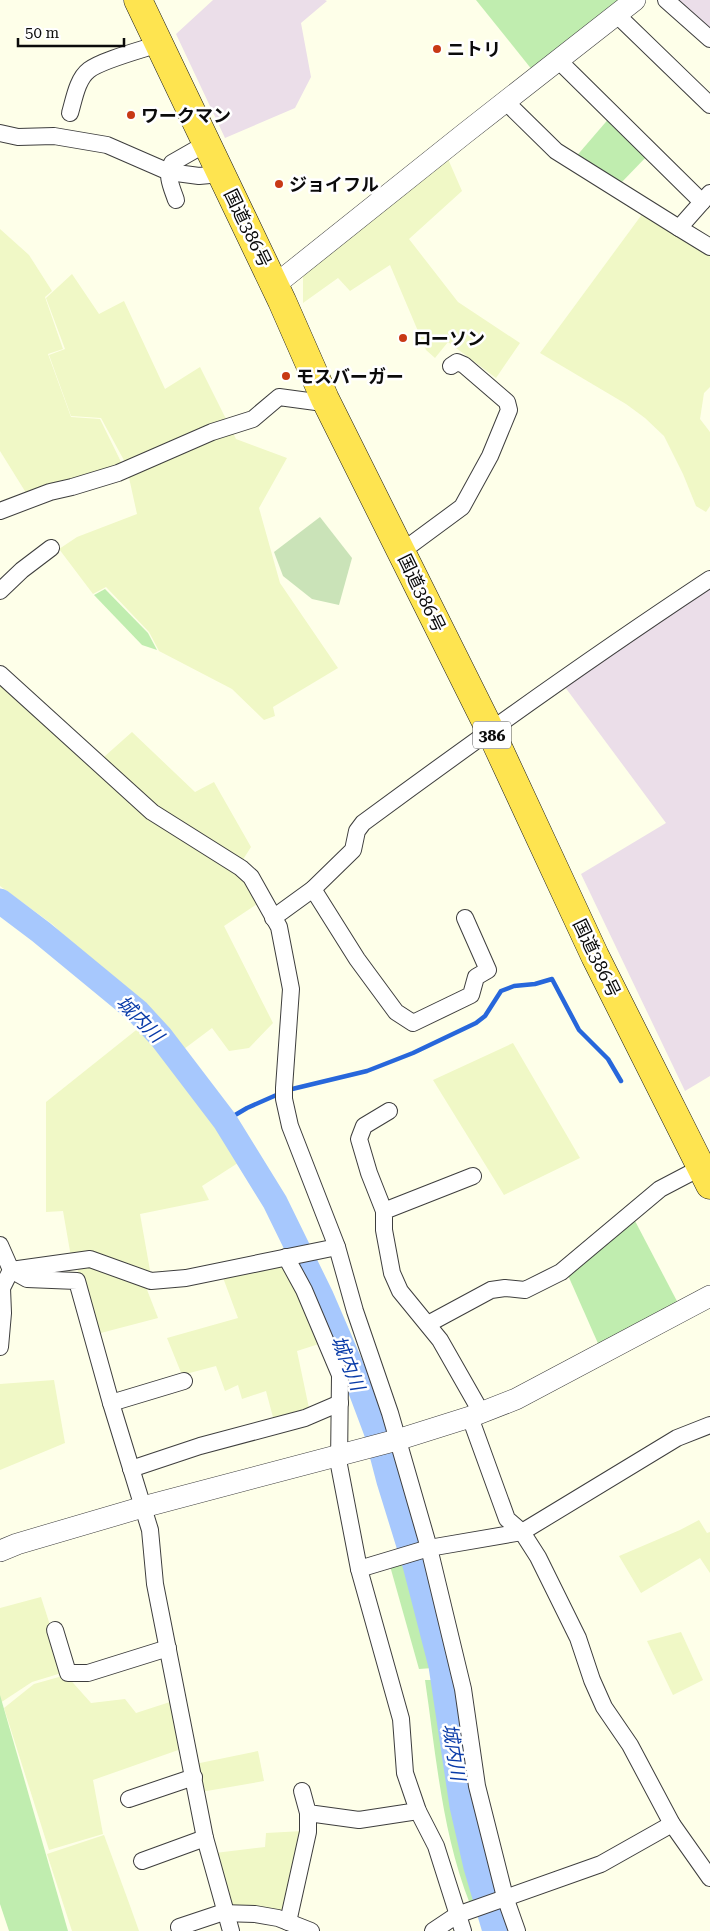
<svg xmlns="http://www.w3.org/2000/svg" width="710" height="1931" font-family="'Roboto Serif','Noto Sans JP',serif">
<rect width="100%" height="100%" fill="#feffe9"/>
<g fill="#ebdee9">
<path d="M 213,0 L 325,0 L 327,1 L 301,23 L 311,77 L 295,108 L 225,138 L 176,34 Z"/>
<path d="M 669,0 L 710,0 L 710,36 Z"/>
<path d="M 710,586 L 710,1076 L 685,1091 L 581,874 L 666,823 L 565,687 Z"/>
</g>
<g fill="#f0f8c6">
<path d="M 448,159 L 462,191 L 409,239 L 458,302 L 520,343 L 496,378 L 448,342 L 435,358 L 426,350 L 390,265 L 350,291 L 338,278 L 303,303 L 303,274 Z"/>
<path d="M 643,213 L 710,254 L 710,387 L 704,393 L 700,419 L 710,432 L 710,506 L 706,512 L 696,506 L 683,474 L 664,436 L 645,418 L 626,404 L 540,353 Z"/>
<path d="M 0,229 L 29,255 L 52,291 L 45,297 L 63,349 L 48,354 L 71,417 L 100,419 L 123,466 L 28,496 L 0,451 Z"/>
<path d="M 72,274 L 99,314 L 124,301 L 165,389 L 200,367 L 236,439 L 287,458 L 259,508 L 280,583 L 338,668 L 273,707 L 275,716 L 264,720 L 232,689 L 159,651 L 149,632 L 106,587 L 93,594 L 59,549 L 77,537 L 137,514 L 126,464 L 101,418 L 71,416 L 49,355 L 65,349 L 46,298 Z"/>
<path d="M 0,681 L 96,764 L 132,732 L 195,792 L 214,782 L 251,847 L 237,869 L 260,902 L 224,926 L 273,1023 L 249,1048 L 229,1051 L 212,1028 L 184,1049 L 52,924 L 0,886 Z"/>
<path d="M 140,1027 L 195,1094 L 241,1161 L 202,1186 L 209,1200 L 140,1214 L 151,1276 L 71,1257 L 63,1211 L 46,1212 L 46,1102 Z"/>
<path d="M 513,1043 L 580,1158 L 504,1195 L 433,1080 Z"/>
<path d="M 76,1264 L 144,1282 L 158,1318 L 97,1334 Z"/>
<path d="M 268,1265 L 286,1268 L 322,1343 L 297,1351 L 310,1413 L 274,1421 L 266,1391 L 242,1399 L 238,1385 L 225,1391 L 216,1366 L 182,1375 L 167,1338 L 238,1318 L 222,1275 Z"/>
<path d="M 54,1380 L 65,1443 L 0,1470 L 0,1384 Z"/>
<path d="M 699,1520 L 707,1533 L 710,1532 L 710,1573 L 700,1558 L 641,1593 L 619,1556 L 680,1530 Z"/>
<path d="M 41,1597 L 65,1672 L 32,1682 L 0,1703 L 0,1608 Z"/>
<path d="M 681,1632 L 703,1680 L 673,1695 L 647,1641 Z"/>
<path d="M 66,1675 L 91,1703 L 125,1699 L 136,1713 L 173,1701 L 184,1748 L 93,1780 L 103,1834 L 49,1850 L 4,1708 L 34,1684 Z"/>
<path d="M 258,1751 L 264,1781 L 201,1792 L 195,1764 Z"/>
<path d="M 303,1831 L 284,1917 L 229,1911 L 215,1853 L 265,1847 L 266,1833 Z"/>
<path d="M 104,1835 L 129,1903 L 139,1931 L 72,1931 L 47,1854 Z"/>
</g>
<g fill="#c0edaf">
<path d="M 476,0 L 625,0 L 533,71 Z"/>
<path d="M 611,116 L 649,154 L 618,186 L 574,159 Z"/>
<path d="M 105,589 L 148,633 L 157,650 L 142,645 L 94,595 Z"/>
<path d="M 634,1219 L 679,1305 L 600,1348 L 567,1273 Z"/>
<path d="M 405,1562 L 433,1668 L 419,1669 L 390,1566 Z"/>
<path d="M 425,1680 L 436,1680 L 448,1769 L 464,1849 L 480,1901 L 470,1904 C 442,1833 436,1755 425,1680 Z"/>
<path d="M 0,1695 L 68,1931 L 9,1931 L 0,1904 Z"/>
</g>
<path fill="#cae3b8" d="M 320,517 L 352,558 L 339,605 L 312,599 L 283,576 L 274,552 Z"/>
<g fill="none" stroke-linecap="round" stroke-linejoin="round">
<g stroke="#2767db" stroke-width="4.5">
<path d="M 288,1090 L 367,1071 L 413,1053 L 476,1023 L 485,1016 L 501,991 L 514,986 L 535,984 L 552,979 L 579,1030 L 608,1059 L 621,1081"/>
<path d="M 225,1121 L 247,1108 L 281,1093"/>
</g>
<path stroke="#a7c8fd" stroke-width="25" d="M 0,901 L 41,932 L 138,1012 L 161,1037 L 225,1121 L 275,1202 L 321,1296 L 355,1375 L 376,1431 L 389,1481 L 415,1565 L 441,1666 L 462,1806 L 476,1867 L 495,1931"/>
<defs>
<g id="minor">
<path d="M 666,0 L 710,39"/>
<path d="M 616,14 L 710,105"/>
<path d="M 558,60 L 702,202"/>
<path d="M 505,101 L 556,151 L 679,228 L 710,193"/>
<path d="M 70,113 C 74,100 77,79 89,70 C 102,60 141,50 159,44"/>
<path d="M 0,133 L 18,137 L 54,136 L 107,145 L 169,172 L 199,176 L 221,174"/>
<path d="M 176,200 C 172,188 165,175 172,163 L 207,143"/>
<path d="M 679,228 L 710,247"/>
<path d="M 0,511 L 50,492 L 72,487 L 118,473 L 212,432 L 253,419 L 279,397 L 316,402 L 325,399"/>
<path d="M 401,552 L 462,507 L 490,456 L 509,410 L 507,402 L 464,365 L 457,362 L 451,366"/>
<path d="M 0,591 L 22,570 L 51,548"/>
<path d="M 0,674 L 152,812 L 241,868 L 251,877 L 279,927 L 291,989 L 284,1088 L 284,1099 L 290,1126 L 337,1247 L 355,1311 L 390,1413 L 429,1548 L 463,1689 L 477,1786 L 505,1897 L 517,1931"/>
<path d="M 313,889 L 357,959 L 396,1012 L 413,1023 L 471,995 L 476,977 L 488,970 L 465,918"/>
<path d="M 273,918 L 313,889 L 353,850 L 357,831 L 363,823 C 477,739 592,657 710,579"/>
<path d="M 473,1176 L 384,1211 L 384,1230 L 392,1273 L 400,1291 L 440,1340 L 481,1412"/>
<path d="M 384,1211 L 369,1173 L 359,1139 L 364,1126 L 389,1111"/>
<path d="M 0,1245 L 11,1270 L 27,1279 L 77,1281 L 111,1403 L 184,1381"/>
<path d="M 286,1257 L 304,1290 L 340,1375 L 339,1465 L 359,1569 L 401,1719 L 405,1773 L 418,1811 L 436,1846 L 463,1931"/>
<path d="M 428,1324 L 491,1290 L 505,1288 L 525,1290 L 561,1272 L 660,1189 L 702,1167"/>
<path d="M 0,1347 L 3,1313 L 2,1288 L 11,1270 L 90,1259 L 151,1281 L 186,1278 L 337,1247"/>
<path d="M 111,1403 L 150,1530 L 155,1584 L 205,1838 L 231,1931"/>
<path d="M 470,1417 L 507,1519 L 522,1532 L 538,1557 L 578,1638 L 592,1680 L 604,1707 L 630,1745 L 672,1824 L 710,1878"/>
<path d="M 131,1469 L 200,1446 L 305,1418 L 340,1403"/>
<path d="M 359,1569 L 429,1548 L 522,1532 L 677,1438 L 710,1425"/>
<path d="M 55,1630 L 68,1673 L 88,1673 L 168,1648"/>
<path d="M 302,1791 L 308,1813 L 359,1820 L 418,1811"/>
<path d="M 129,1799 L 194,1777"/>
<path d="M 142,1861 L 205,1838"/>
<path d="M 288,1922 L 308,1832 L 308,1813"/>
<path d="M 179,1927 L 221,1913 L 255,1914 L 278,1918 L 311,1931"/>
<path d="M 433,1931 L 457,1915 L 601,1864 L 672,1824"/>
</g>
<g id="tertiary">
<path d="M 275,285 L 464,134 L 635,0"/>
<path d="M 0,1551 L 17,1544 L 143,1507 L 397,1440 L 470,1417 L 516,1399 L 710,1296"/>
</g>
<path id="trunk" d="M 138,0 L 282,301 L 325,399 L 490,730 L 595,956 L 710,1185"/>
</defs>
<use href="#minor" stroke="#3e3e3e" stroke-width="18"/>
<use href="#tertiary" stroke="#3e3e3e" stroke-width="22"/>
<use href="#trunk" stroke="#1c1c1c" stroke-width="29"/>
<use href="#minor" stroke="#fff" stroke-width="16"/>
<use href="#tertiary" stroke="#fff" stroke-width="21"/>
<use href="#trunk" stroke="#fee450" stroke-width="28"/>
</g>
<g fill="#c83915" stroke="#fff" stroke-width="2">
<circle cx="437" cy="49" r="5"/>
<circle cx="131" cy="115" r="5"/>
<circle cx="279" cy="184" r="5"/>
<circle cx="403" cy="338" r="5"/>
<circle cx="286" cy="376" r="5"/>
</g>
<g text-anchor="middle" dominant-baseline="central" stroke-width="5" stroke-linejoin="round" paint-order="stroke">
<rect fill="#fff" stroke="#545454" stroke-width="1" x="473" y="721.5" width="38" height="27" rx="4"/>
<g font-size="16" font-weight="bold" fill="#0b0b0b">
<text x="492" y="735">386</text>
</g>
<g font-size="18" font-weight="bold" fill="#0b0b0b" stroke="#fff" text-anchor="start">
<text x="447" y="49">ニトリ</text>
<text x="141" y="115">ワークマン</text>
<text x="289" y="184">ジョイフル</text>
<text x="413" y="338">ローソン</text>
<text x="296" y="376">モスバーガー</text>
</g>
<g font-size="18" fill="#0b0b0b" stroke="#fff">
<text transform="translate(248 228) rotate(64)">国道386号</text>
<text transform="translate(422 593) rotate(64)">国道386号</text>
<text transform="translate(597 958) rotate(64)">国道386号</text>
</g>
<g font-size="19" font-style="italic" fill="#093ba8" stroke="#fff">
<text transform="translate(140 1019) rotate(45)">城内川</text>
<text transform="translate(348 1363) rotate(68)">城内川</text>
<text transform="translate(454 1752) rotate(81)">城内川</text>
</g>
</g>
<path d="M18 38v8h106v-8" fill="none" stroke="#0b0b0b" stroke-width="2.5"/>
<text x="25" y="38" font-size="15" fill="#0b0b0b" stroke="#ffffff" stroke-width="4" paint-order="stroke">50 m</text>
</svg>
